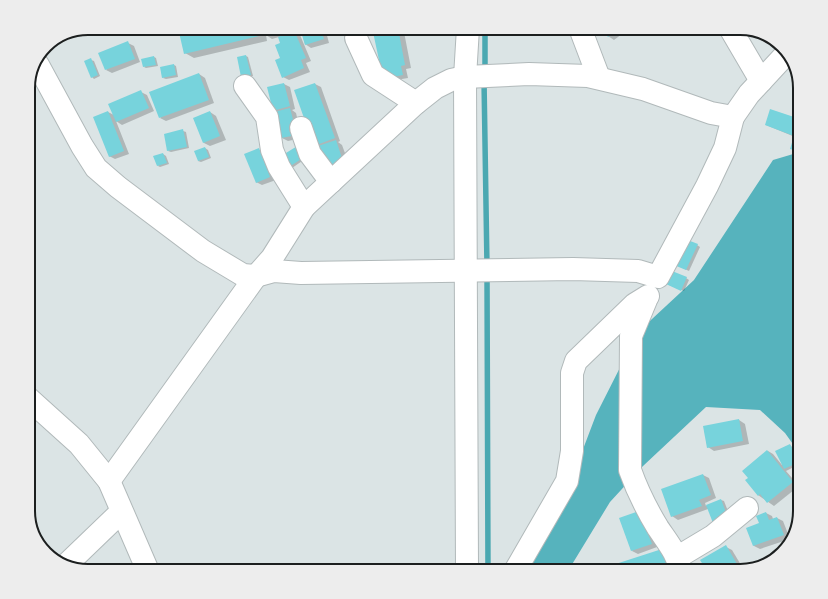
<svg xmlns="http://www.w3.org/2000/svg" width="828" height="599" font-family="'PT Serif',serif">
<rect width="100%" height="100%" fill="#dbe4e5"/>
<path fill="#56b3bd" d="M 800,152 L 800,454 L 785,433 L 760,410 L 706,407 L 643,466 L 610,502 L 568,571 L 526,571 L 566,494 L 596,415 L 638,332 L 694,280 L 773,160 Z"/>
<g fill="#0003">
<path d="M 179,28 L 325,28 L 329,43 L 311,48 L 305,44 L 301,30 L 295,32 L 300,35 L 311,61 L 306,63 L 310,72 L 289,80 L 283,77 L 281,44 L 279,37 L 272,39 L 266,35 L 267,41 L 194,58 L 185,53 Z"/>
<path d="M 360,28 L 382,28 L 366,32 Z"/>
<path d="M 398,28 L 404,32 L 411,68 L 406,69 L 408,78 L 390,81 Z"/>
<path d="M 602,28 L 630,28 L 614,40 L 608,36 Z"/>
<path d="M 128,43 L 134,46 L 140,62 L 112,73 L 106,70 Z"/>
<path d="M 246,56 L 248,57 L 253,76 L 245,78 Z"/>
<path d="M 154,57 L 156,58 L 158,66 L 146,68 L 144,67 Z"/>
<path d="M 91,60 L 94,61 L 100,76 L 94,79 L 92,77 Z"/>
<path d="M 174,65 L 176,66 L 178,77 L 166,79 L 163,78 Z"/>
<path d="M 199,74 L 205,78 L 214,103 L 166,121 L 160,118 Z"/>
<path d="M 284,84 L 290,87 L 295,109 L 292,110 L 296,113 L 302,138 L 288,141 L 282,138 L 274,110 Z"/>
<path d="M 315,84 L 321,87 L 340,141 L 338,142 L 342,145 L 349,164 L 332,170 L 315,145 Z"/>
<path d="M 141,92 L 147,95 L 154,111 L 122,125 L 116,121 L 129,154 L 115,159 L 109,156 L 108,112 L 114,115 Z"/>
<path d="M 210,112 L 216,116 L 226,140 L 210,146 L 204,143 L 194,119 Z"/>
<path d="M 796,119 L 800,121 L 800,153 L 791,148 L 795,137 L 766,125 Z"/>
<path d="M 183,131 L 186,132 L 189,148 L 171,152 L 168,151 Z"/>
<path d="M 205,148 L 208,150 L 211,158 L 201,162 L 198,161 Z"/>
<path d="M 259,150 L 265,153 L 276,180 L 262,185 L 256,182 Z"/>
<path d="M 163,154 L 166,156 L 169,164 L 160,167 L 158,166 Z"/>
<path d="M 283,156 L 308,157 L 292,168 Z"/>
<path d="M 697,245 L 700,247 L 689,271 L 678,266 Z"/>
<path d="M 686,278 L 689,280 L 684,291 L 669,285 Z"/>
<path d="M 739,420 L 745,424 L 749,444 L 714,451 L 708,447 Z"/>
<path d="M 790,445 L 792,447 L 800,464 L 786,471 L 799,486 L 774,506 L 758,495 L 768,451 L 773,454 L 782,465 Z"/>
<path d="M 703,475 L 709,478 L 716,498 L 705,503 L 706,506 L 721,500 L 724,501 L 731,519 L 708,509 L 678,520 L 672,516 Z"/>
<path d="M 766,513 L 772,516 L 773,519 L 777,518 L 783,521 L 790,539 L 760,549 L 754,546 L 748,528 L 760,524 Z"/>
<path d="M 645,515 L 657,547 L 638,554 L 632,551 Z"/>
<path d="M 726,547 L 732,550 L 744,570 L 740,571 Z"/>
</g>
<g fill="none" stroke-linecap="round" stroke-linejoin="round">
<g stroke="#4aa8b1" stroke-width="5.5">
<path d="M 485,72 L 485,28"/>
<path d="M 484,80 L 487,266"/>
<path d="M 487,274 L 488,571"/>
</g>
</g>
<g fill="#77d3dc">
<path d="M 178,28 L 256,28 L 259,36 L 184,54 Z"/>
<path d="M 263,28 L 292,28 L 265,36 Z"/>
<path d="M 300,28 L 320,28 L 324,39 L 305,45 Z"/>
<path d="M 393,28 L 398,28 L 405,65 L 401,66 L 403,75 L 383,79 L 373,32 Z"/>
<path d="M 601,28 L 620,28 L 608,37 Z"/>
<path d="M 294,30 L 306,58 L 301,60 L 304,68 L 282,78 L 275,60 L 280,58 L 275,45 L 280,43 L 278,37 Z"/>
<path d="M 128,41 L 135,59 L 105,70 L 98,53 Z"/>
<path d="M 246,55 L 251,75 L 241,77 L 237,57 Z"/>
<path d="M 154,56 L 156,65 L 143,67 L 141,59 Z"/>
<path d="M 91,58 L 98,75 L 91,78 L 84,61 Z"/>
<path d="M 174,64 L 176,75 L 162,78 L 160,67 Z"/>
<path d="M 199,73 L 209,100 L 159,118 L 149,92 Z"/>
<path d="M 284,83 L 290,106 L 273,111 L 267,87 Z"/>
<path d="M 315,83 L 335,138 L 314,146 L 294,90 Z"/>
<path d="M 141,90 L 149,108 L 116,122 L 108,104 Z"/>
<path d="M 290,108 L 297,135 L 281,138 L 274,112 Z"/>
<path d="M 770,109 L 797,118 L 795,123 L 800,125 L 800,152 L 790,149 L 794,136 L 765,125 Z"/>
<path d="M 108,111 L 124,151 L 109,157 L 93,117 Z"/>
<path d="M 210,111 L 220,136 L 203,143 L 193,118 Z"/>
<path d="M 183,129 L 187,147 L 167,151 L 164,134 Z"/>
<path d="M 336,140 L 343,161 L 325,167 L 318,146 Z"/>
<path d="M 299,145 L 306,156 L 289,167 L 281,156 Z"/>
<path d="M 205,147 L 209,157 L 198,161 L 194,151 Z"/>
<path d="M 259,148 L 270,177 L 256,183 L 244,154 Z"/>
<path d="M 163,153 L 167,163 L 157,166 L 153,156 Z"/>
<path d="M 685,239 L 698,244 L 686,270 L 674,265 Z"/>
<path d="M 672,271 L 687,277 L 681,291 L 666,284 Z"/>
<path d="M 739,419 L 743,441 L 707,448 L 703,426 Z"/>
<path d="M 790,444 L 799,462 L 784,469 L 775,451 Z"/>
<path d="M 767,450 L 793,482 L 767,503 L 760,494 L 758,496 L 745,480 L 748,478 L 742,471 Z"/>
<path d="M 703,474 L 711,495 L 699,500 L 702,506 L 671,517 L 661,489 Z"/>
<path d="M 721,499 L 728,518 L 713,523 L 706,505 Z"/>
<path d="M 639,511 L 652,544 L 631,551 L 619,518 Z"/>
<path d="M 766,512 L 769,520 L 777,517 L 784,535 L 753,546 L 746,528 L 759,523 L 756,516 Z"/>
<path d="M 726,545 L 741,571 L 707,571 L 700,560 Z"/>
<path d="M 662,549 L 669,571 L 594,571 Z"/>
</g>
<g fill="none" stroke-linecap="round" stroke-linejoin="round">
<defs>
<g id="minor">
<path d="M 580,28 L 599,78"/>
<path d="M 730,28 L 761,81"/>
<path d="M 356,38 L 373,75 L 416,103"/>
<path d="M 38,65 L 82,146 L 96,168 L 118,187 L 203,251 L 243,275 L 256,276 L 274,271 L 301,273 L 573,269 L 638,271 L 658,277 L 707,186 L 725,148 L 733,117"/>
<path d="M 245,86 L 267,117 L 272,150 L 279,167 L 304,207"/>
<path d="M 301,128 L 310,154 L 331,182"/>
<path d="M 646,300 L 631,336 L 630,470 C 637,490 647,510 658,528 C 668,543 677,553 681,571"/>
<path d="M 28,398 L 79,444 L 109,481 L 148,571"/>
<path d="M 109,481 L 256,276 L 272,258 L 304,207 L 416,103 L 435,88 L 451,80 L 465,77 L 529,74 L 588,76 L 643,89 L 711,113 L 733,117 L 749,94 L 787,53"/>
<path d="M 678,557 L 713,536 L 747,508"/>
<path d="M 67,564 L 121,512"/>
<path d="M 467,571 L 465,77 L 468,28"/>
<path d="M 515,571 L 567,481 L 572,451 L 572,373 L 576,361 L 635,304 L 648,296"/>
</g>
</defs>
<use href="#minor" stroke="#b1b9ba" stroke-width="24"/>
<use href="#minor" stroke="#fff" stroke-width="22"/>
</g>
<path d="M0 0H828V599H0ZM88 35H740A53 53 0 0 1 793 88V511A53 53 0 0 1 740 564H88A53 53 0 0 1 35 511V88A53 53 0 0 1 88 35Z" fill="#ededed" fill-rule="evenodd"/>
<path fill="none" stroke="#1c1f1f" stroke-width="2" d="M88 35H740A53 53 0 0 1 793 88V511A53 53 0 0 1 740 564H88A53 53 0 0 1 35 511V88A53 53 0 0 1 88 35Z"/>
</svg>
